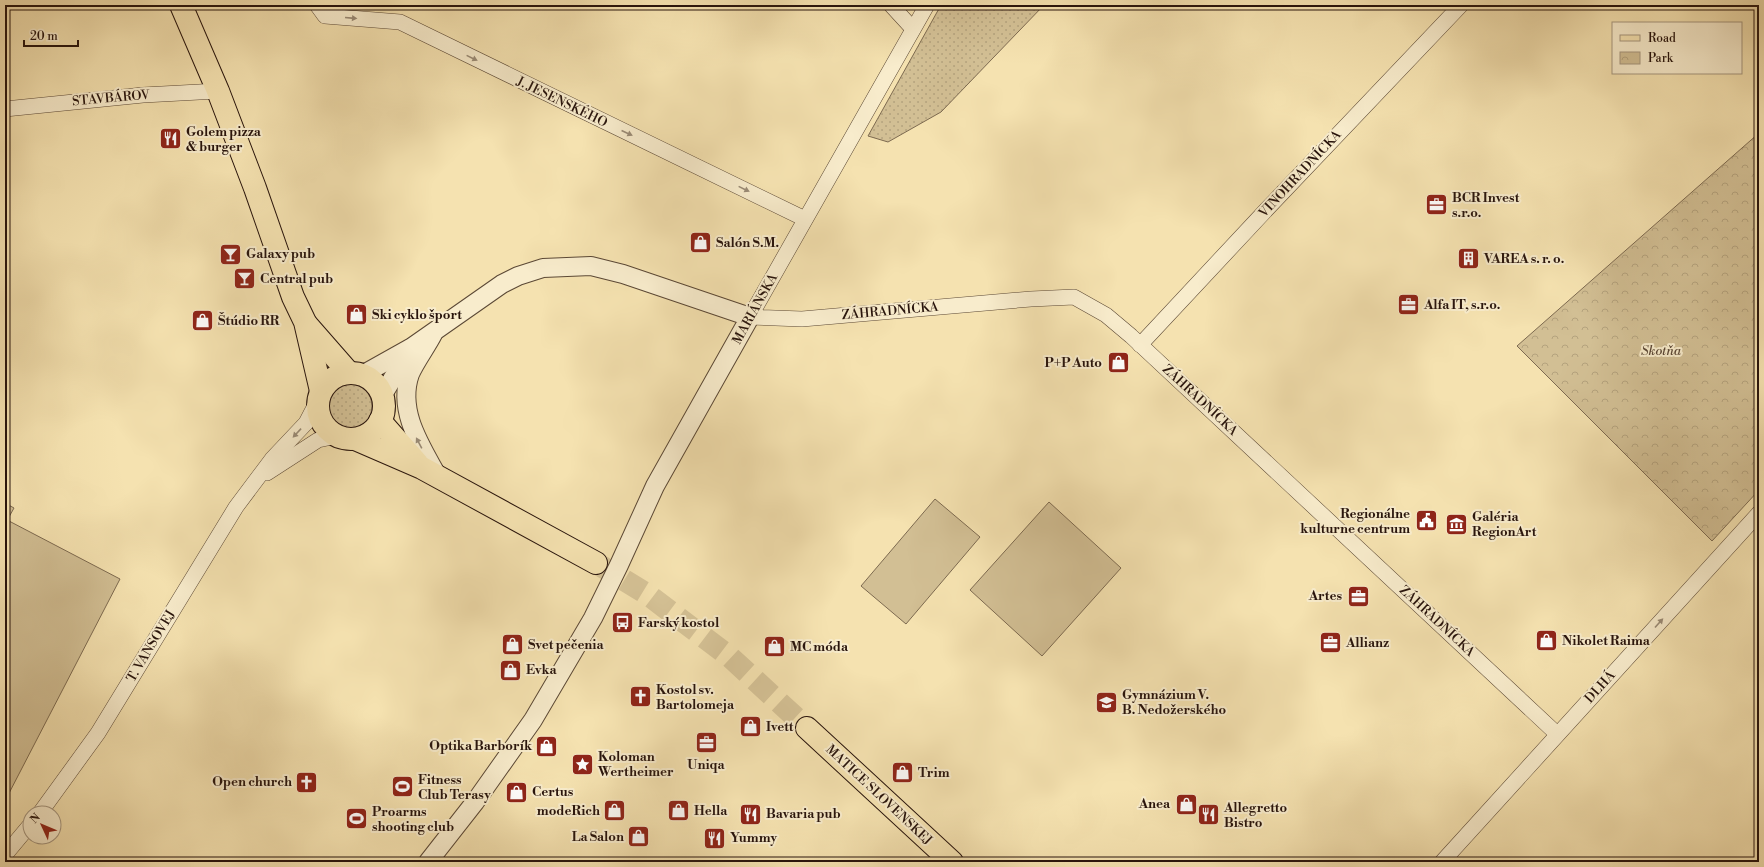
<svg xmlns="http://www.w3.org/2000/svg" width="1764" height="867" font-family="'Libre Bodoni',serif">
<defs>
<pattern id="grass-dots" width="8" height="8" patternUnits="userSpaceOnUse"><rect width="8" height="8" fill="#d2bf94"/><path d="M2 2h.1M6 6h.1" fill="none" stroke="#b4a37e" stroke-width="1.8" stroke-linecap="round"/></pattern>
<pattern id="park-crowns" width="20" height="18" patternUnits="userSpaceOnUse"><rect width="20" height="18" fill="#d2bf94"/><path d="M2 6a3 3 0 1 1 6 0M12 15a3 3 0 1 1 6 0" fill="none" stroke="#b4a37e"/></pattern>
</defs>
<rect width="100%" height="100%" fill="#f5e2b0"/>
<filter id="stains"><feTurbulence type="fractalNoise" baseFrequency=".005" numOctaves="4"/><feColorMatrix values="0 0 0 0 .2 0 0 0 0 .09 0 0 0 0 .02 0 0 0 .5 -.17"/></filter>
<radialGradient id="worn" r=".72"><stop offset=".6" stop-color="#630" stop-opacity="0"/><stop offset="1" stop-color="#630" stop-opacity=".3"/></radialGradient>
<g fill="url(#grass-dots)" stroke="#7d6a50">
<path d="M 941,5 L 1044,5 L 941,112 L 888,142 L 868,136 Z"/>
<circle cx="350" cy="406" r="22"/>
</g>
<path fill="url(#park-crowns)" stroke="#7d6a50" d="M 1759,133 L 1759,490 L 1712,541 L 1517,346 Z"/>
<g fill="#d2bf94" stroke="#7d6a50">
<path d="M 935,499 L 980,537 L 906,624 L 861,586 Z"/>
<path d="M 1049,502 L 1121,568 L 1042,656 L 970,590 Z"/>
<path d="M 5,503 L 14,508 L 5,524 Z"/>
<path d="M 9,521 L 120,579 L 6,799 L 5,528 Z"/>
</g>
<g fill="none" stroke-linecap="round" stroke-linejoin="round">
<path stroke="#d6c397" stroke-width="22" stroke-dasharray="22 11" stroke-linecap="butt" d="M 596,563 L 647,594 L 730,657 L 807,728"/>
<defs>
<g id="minor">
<path d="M 317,5 L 325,16 L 400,22 L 805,219"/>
<path d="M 891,5 L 913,29"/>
<path d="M 927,5 L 750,317 L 802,319 L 1031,299 L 1074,297 L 1106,315 L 1131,336 L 1557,734"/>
<path d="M 5,109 L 143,95 L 218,91"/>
<path d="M 1140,345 L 1267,209 L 1461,5"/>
<path d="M 267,473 L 318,440 L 337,436"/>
<path d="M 40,813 L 98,733 L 236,507 L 272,459 L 306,423 L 318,400"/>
<path d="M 5,855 L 30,825"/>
<path d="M 1442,862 L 1759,513"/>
</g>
<g id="tertiary">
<path d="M 433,334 C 427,346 415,362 410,374 C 397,411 421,446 438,477"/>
<path d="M 362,375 L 412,347 L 502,284 L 518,276 L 543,268 L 591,266 L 623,274 L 750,317 L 655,486 L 619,565 L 593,618 L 533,720 L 475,802 L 428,862"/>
<path d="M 382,396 L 411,348"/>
</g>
<g id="primary">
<path d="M 181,5 L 218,91 L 255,188 L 293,297 L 305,322 L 321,391"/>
<path d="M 307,325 L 349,373"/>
<circle cx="351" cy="406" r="33"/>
<path d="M 380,421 L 417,463"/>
<path d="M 355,439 L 422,468 L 596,563"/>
<path d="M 807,728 L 952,862"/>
</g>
</defs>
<use href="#minor" stroke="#5b4835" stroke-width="16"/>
<use href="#tertiary" stroke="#5b4835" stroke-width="20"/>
<use href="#primary" stroke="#28140c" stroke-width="24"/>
<use href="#minor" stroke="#f8eccc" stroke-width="15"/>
<use href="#tertiary" stroke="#f8eccc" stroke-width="18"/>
<use href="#primary" stroke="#f5e2b0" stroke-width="22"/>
</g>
<defs><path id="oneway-solid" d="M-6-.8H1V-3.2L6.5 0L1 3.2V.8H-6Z"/></defs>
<g fill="#9a8b76">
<use href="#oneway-solid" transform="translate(351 18) rotate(5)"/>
<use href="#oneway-solid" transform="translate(472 58) rotate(26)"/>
<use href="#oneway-solid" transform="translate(627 133) rotate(25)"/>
<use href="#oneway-solid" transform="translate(744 189) rotate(26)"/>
<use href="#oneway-solid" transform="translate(297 433) rotate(133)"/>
<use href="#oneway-solid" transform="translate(419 443) rotate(-118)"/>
<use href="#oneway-solid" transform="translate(1659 623) rotate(-48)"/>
</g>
<defs>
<symbol id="restaurant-square" viewBox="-11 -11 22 22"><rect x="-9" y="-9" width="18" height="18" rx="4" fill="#8f2418" stroke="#f8eccc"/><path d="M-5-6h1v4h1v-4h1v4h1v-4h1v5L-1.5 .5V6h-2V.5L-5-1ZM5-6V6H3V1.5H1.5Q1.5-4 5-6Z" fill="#fff"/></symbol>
<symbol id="office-square" viewBox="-11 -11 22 22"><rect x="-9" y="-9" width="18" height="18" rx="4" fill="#8f2418" stroke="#f8eccc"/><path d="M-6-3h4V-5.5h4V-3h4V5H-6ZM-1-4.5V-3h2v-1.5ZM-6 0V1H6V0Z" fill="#fff"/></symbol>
<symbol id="shop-square" viewBox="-11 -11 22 22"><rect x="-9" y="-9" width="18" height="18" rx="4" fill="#8f2418" stroke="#f8eccc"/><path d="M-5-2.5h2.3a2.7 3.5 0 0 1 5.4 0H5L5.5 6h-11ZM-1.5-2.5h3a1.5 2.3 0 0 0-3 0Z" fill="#fff"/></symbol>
<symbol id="bar-square" viewBox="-11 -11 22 22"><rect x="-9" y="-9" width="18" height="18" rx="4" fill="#8f2418" stroke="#f8eccc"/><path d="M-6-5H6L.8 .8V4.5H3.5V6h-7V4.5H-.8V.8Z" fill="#fff"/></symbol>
<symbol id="building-square" viewBox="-11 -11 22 22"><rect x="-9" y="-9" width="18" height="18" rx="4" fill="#8f2418" stroke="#f8eccc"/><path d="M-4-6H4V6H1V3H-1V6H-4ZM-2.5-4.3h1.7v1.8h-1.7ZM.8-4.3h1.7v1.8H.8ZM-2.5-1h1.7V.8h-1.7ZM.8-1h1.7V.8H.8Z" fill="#fff"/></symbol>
<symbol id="civic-square" viewBox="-11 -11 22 22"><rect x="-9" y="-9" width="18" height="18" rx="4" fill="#8f2418" stroke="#f8eccc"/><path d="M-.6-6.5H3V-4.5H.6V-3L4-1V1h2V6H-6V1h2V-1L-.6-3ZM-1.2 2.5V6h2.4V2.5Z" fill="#fff"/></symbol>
<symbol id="museum-square" viewBox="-11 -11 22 22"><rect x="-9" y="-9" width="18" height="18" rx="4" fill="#8f2418" stroke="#f8eccc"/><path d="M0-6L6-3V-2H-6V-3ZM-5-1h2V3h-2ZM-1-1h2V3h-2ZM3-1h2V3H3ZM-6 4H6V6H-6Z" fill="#fff"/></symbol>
<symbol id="bus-square" viewBox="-11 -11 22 22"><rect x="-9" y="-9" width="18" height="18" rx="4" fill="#8f2418" stroke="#f8eccc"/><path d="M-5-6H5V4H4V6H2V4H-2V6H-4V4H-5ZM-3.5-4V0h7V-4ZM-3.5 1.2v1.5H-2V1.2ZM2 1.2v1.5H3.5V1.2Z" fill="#fff"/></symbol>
<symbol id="church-square" viewBox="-11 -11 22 22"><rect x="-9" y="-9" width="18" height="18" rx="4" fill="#8f2418" stroke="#f8eccc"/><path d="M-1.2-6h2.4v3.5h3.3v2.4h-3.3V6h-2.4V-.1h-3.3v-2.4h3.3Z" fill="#fff"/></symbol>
<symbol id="school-square" viewBox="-11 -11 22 22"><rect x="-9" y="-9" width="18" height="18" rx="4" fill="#8f2418" stroke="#f8eccc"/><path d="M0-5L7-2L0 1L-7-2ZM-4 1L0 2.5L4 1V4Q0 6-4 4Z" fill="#fff"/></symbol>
<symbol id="sight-square" viewBox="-11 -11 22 22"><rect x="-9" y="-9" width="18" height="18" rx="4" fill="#8f2418" stroke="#f8eccc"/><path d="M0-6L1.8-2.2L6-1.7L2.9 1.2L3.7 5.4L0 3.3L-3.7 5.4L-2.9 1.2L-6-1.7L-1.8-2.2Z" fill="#fff"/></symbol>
<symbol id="stadium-square" viewBox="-11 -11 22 22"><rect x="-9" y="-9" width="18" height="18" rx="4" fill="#8f2418" stroke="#f8eccc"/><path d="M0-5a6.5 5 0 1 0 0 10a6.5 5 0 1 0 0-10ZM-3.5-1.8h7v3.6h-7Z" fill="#fff"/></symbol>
</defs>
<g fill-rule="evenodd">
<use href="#restaurant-square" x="158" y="126" width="25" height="25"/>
<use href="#office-square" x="1424" y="192" width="25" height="25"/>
<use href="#shop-square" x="688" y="230" width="25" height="25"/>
<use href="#bar-square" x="218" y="242" width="25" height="25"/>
<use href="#building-square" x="1456" y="246" width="25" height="25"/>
<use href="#bar-square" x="232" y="266" width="25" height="25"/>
<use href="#office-square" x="1396" y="292" width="25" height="25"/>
<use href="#shop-square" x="344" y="302" width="25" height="25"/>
<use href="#shop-square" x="190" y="308" width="25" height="25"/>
<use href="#shop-square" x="1106" y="350" width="25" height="25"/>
<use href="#civic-square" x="1414" y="508" width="25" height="25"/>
<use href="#museum-square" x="1444" y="512" width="25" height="25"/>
<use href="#office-square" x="1346" y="584" width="25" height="25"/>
<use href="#bus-square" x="610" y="610" width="25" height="25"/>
<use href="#shop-square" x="1534" y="628" width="25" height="25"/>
<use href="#office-square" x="1318" y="630" width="25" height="25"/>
<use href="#shop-square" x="500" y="632" width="25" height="25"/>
<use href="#shop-square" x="762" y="634" width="25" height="25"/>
<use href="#shop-square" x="498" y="658" width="25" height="25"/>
<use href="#church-square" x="628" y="684" width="25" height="25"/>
<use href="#school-square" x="1094" y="690" width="25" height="25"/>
<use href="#shop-square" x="738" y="714" width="25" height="25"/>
<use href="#office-square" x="694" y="730" width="25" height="25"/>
<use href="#shop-square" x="534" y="734" width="25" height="25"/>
<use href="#sight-square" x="570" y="752" width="25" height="25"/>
<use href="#shop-square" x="890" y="760" width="25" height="25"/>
<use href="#church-square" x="294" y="770" width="25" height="25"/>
<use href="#stadium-square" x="390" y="774" width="25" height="25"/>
<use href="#shop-square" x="504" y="780" width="25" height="25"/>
<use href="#shop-square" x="1174" y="792" width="25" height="25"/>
<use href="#shop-square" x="602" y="798" width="25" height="25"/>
<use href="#shop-square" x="666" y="798" width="25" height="25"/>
<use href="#restaurant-square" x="738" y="802" width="25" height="25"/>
<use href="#restaurant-square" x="1196" y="802" width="25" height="25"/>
<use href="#stadium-square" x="344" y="806" width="25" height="25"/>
<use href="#shop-square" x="626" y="824" width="25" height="25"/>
<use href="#restaurant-square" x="702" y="826" width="25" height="25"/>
</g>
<g text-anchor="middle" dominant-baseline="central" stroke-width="4" stroke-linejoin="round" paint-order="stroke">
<g font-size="13" fill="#28140c" stroke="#f8eccc">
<text transform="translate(111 98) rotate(-5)">STAVBÁROV</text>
<text transform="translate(562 102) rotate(26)">J. JESENSKÉHO</text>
<text transform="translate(1300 174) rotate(-47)">VINOHRADNÍCKA</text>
<text transform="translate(755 309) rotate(-61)">MARIÁNSKA</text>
<text transform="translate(890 311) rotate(-5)">ZÁHRADNÍCKA</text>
<text transform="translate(1200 400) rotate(43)">ZÁHRADNÍCKA</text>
<text transform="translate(1437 621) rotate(43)">ZÁHRADNÍCKA</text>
<text transform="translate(151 646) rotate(-59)">T. VANSOVEJ</text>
<text transform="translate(1600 687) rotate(-48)">DLHÁ</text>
<text transform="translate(879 795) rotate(43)">MATICE SLOVENSKEJ</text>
</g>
<g font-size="13" font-weight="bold" fill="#28140c" stroke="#f8eccc" text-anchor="start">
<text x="186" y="132">Golem pizza<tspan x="186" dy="15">&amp; burger</tspan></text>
<text x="1452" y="198">BCR Invest<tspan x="1452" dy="15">s.r.o.</tspan></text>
<text x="716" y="243">Salón S.M.</text>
<text x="246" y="254">Galaxy pub</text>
<text x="1484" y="259">VAREA s. r. o.</text>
<text x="260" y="279">Central pub</text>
<text x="1424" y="305">Alfa IT, s.r.o.</text>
<text x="372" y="315">Ski cyklo šport</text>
<text x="218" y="321">Štúdio RR</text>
<text x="1102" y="363" text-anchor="end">P+P Auto</text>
<text x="1410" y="514" text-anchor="end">Regionálne<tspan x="1410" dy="15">kulturne centrum</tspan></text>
<text x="1472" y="517">Galéria<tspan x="1472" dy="15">RegionArt</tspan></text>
<text x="1342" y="596" text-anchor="end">Artes</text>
<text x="638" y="623">Farský kostol</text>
<text x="1562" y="641">Nikolet Raima</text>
<text x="1346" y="643">Allianz</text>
<text x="528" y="645">Svet pečenia</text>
<text x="790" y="647">MC móda</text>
<text x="526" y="670">Evka</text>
<text x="656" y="690">Kostol sv.<tspan x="656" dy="15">Bartolomeja</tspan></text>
<text x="1122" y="695">Gymnázium V.<tspan x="1122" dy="15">B. Nedožerského</tspan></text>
<text x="766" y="727">Ivett</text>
<text x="532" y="746" text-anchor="end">Optika Barborík</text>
<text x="598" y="757">Koloman<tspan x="598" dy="15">Wertheimer</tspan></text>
<text x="706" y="765" text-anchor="middle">Uniqa</text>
<text x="918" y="773">Trim</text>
<text x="418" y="780">Fitness<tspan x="418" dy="15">Club Terasy</tspan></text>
<text x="292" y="782" text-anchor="end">Open church</text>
<text x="532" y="792">Certus</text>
<text x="1170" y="804" text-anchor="end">Anea</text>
<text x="1224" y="808">Allegretto<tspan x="1224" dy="15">Bistro</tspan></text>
<text x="600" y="811" text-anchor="end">modeRich</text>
<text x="694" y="811">Hella</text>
<text x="372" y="812">Proarms<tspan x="372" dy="15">shooting club</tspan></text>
<text x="766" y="814">Bavaria pub</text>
<text x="624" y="837" text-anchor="end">La Salon</text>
<text x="730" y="838">Yummy</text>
</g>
<g font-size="13" font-style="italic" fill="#5b4735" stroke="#f8eccc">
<text x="1661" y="351">Skotňa</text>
</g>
</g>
<rect width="1764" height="867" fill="none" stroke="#f5e2b0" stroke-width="20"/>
<rect x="6" y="6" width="1752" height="855" fill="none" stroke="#28140c" stroke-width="2"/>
<rect x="10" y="10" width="1744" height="847" fill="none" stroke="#28140c"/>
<rect x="1612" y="22" width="130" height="52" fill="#f8eccc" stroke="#a5967f"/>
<rect x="1620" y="35" width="20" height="6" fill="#f5e2b0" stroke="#a5967f"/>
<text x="1648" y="42" font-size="12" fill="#28140c">Road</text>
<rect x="1620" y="52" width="20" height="12" fill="url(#park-crowns)" stroke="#a5967f"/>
<text x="1648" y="62" font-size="12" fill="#28140c">Park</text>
<g transform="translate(42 825) rotate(314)"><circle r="19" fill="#f8eccc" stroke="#a5967f"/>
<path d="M0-3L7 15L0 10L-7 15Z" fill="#8f2418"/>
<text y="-6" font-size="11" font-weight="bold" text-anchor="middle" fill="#28140c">N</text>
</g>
<path d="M24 40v6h54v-6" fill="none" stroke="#28140c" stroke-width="2"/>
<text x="30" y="40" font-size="12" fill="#28140c" stroke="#f8eccc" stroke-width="3" paint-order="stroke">20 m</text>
<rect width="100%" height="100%" filter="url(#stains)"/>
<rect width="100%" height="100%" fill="url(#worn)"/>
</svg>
